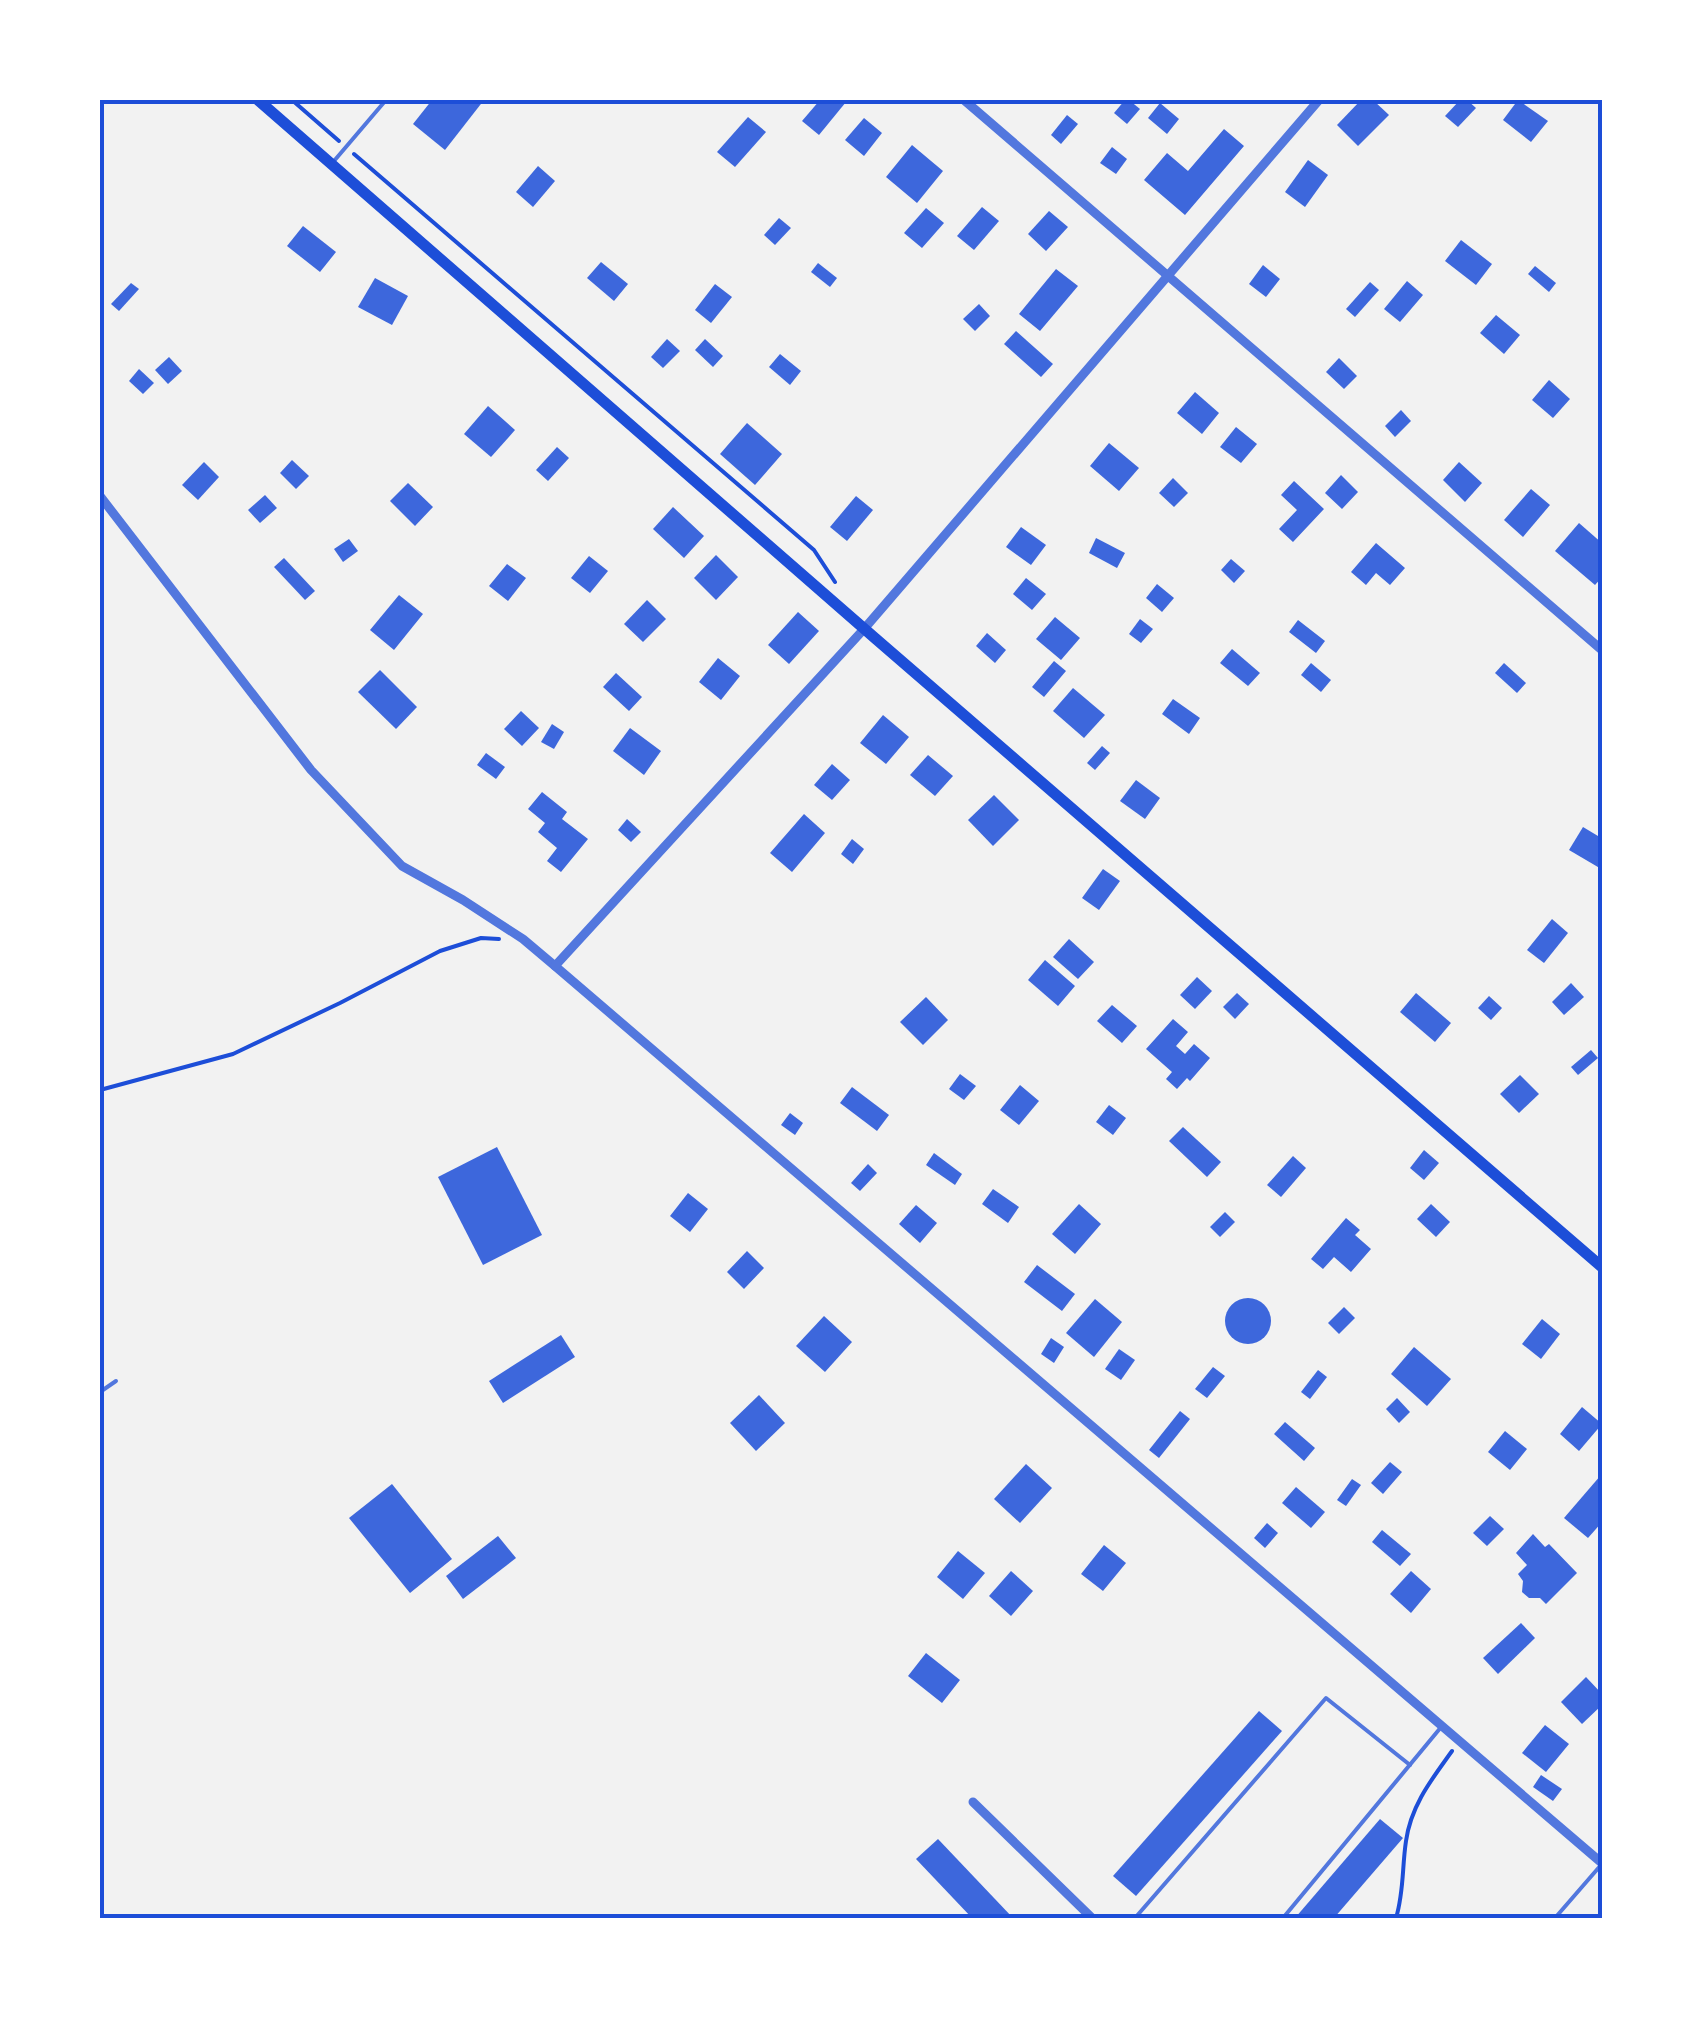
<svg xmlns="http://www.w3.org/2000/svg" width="1703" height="2018" font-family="Merriweather,serif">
<rect width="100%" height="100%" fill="#f2f2f2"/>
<g fill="#3d67dc">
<path d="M 432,100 L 484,100 L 445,150 L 413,124 Z"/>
<path d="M 820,100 L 844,100 L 846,102 L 819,135 L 802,121 Z"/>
<path d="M 1125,100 L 1129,100 L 1140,109 L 1127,124 L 1114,113 Z"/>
<path d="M 1361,100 L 1373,100 L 1389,115 L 1358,146 L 1337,125 Z"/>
<path d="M 1460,100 L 1467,100 L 1476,108 L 1458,127 L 1445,116 Z"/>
<path d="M 1518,100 L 1548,121 L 1531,142 L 1503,120 Z"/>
<path d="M 1160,103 L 1179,119 L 1167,134 L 1148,118 Z"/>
<path d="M 1067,115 L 1078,124 L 1061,144 L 1051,135 Z"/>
<path d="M 748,117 L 766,132 L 735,167 L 717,152 Z"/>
<path d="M 864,118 L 882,133 L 864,156 L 845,140 Z"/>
<path d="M 1224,129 L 1244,146 L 1185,215 L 1144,180 L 1167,153 L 1188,171 Z"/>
<path d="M 912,145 L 943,171 L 917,203 L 886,177 Z"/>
<path d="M 1112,147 L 1127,159 L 1116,174 L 1100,163 Z"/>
<path d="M 1308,160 L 1328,175 L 1305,207 L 1285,192 Z"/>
<path d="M 538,166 L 555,181 L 533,207 L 516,192 Z"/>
<path d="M 982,207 L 999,221 L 974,250 L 957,236 Z"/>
<path d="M 926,208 L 944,223 L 922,248 L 904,233 Z"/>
<path d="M 1049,211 L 1068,227 L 1046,251 L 1028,234 Z"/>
<path d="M 779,218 L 791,228 L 775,245 L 764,235 Z"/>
<path d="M 303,226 L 336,252 L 320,272 L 287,246 Z"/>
<path d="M 1461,240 L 1492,264 L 1476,285 L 1445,261 Z"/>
<path d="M 601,262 L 628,284 L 614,301 L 587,278 Z"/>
<path d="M 818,263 L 837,278 L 830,287 L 811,272 Z"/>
<path d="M 1263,265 L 1280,279 L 1266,297 L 1249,284 Z"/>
<path d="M 1535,266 L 1556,283 L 1549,292 L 1528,274 Z"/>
<path d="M 1056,269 L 1078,286 L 1040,331 L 1019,314 Z"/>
<path d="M 375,278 L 408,296 L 392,325 L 358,307 Z"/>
<path d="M 1407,281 L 1423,295 L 1400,322 L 1384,309 Z"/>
<path d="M 1370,282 L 1379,290 L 1355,317 L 1346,309 Z"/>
<path d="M 131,283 L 139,289 L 119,311 L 111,304 Z"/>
<path d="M 715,284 L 732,297 L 711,323 L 695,310 Z"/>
<path d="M 979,304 L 990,316 L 975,331 L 963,319 Z"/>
<path d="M 1496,315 L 1520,335 L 1504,354 L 1480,333 Z"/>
<path d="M 1016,331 L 1053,364 L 1041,377 L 1004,344 Z"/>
<path d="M 667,339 L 680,351 L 663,368 L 651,357 Z"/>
<path d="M 705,339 L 723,356 L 713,367 L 695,350 Z"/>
<path d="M 780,354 L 801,371 L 790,385 L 769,367 Z"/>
<path d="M 169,357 L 182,371 L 168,384 L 155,370 Z"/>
<path d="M 1339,358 L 1357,376 L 1344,389 L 1326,372 Z"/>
<path d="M 139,369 L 154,383 L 143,394 L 129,381 Z"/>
<path d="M 1549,380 L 1570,399 L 1553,418 L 1532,400 Z"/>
<path d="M 1195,392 L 1219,413 L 1202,434 L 1177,413 Z"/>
<path d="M 488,406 L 515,430 L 491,457 L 464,434 Z"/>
<path d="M 1401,410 L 1411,421 L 1395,437 L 1385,426 Z"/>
<path d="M 747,423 L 782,454 L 755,485 L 720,454 Z"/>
<path d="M 1236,427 L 1257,444 L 1241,463 L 1220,447 Z"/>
<path d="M 1109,443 L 1139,468 L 1119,491 L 1090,466 Z"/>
<path d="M 557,447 L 569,458 L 548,481 L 536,470 Z"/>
<path d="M 292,460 L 309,476 L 296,489 L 280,473 Z"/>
<path d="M 204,462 L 219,477 L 198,500 L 182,485 Z"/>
<path d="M 1459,462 L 1482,483 L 1465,502 L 1443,480 Z"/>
<path d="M 1341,475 L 1358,492 L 1342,509 L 1325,493 Z"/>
<path d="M 1173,478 L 1188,493 L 1174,507 L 1159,493 Z"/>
<path d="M 1294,481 L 1324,509 L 1293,542 L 1279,529 L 1297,510 L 1281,495 Z"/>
<path d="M 408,483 L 433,507 L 415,526 L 390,501 Z"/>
<path d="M 1531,489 L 1550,505 L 1523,537 L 1504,520 Z"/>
<path d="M 265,495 L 277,508 L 260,523 L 248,510 Z"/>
<path d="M 856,496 L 873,510 L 847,541 L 830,527 Z"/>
<path d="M 673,507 L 704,536 L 684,558 L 653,529 Z"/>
<path d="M 1579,523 L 1603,544 L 1603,576 L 1595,585 L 1555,551 Z"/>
<path d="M 1021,527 L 1046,545 L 1031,565 L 1006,547 Z"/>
<path d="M 1096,538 L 1125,553 L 1117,568 L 1089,553 Z"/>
<path d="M 349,539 L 358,551 L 343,562 L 334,549 Z"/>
<path d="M 1376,543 L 1405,568 L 1390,585 L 1376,573 L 1366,585 L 1351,572 Z"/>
<path d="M 716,555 L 738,577 L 716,600 L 694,578 Z"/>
<path d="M 589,556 L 608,571 L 590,593 L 571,578 Z"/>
<path d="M 284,558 L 315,591 L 305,600 L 274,567 Z"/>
<path d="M 1231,559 L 1245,571 L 1234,583 L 1221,570 Z"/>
<path d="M 507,564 L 526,578 L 508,601 L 489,586 Z"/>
<path d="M 1026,578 L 1046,594 L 1032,610 L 1013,594 Z"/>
<path d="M 1157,584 L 1174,598 L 1162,612 L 1146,598 Z"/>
<path d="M 399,595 L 423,614 L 394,650 L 370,630 Z"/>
<path d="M 647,600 L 666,619 L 643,642 L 624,624 Z"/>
<path d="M 798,612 L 819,631 L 789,664 L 768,645 Z"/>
<path d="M 1055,617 L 1080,638 L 1061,660 L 1036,639 Z"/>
<path d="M 1140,619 L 1153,629 L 1141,643 L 1129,634 Z"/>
<path d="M 1298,620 L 1325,641 L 1316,653 L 1289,632 Z"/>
<path d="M 987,633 L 1006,650 L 995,663 L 976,646 Z"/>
<path d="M 1232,649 L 1260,673 L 1248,686 L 1220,663 Z"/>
<path d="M 718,658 L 740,676 L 721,700 L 699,682 Z"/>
<path d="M 1054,661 L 1066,671 L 1044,697 L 1032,687 Z"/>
<path d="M 1311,663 L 1331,680 L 1321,692 L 1301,675 Z"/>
<path d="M 1504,663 L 1526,683 L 1517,693 L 1495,673 Z"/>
<path d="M 380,670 L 417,707 L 396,729 L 358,692 Z"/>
<path d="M 616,673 L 642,697 L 629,711 L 603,687 Z"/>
<path d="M 1073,688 L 1105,715 L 1084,738 L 1053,711 Z"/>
<path d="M 1173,699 L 1200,718 L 1189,734 L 1162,714 Z"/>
<path d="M 521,711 L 539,728 L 522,746 L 504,729 Z"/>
<path d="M 883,715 L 909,737 L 886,764 L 860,743 Z"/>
<path d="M 552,724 L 564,732 L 554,749 L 541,742 Z"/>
<path d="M 630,728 L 661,751 L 644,775 L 613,751 Z"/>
<path d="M 1102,746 L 1110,753 L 1095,770 L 1087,763 Z"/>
<path d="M 486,753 L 505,767 L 496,779 L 477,765 Z"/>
<path d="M 928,755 L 953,776 L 935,796 L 910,775 Z"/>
<path d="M 832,764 L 850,780 L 832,800 L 814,785 Z"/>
<path d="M 1136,780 L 1160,798 L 1145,819 L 1120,801 Z"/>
<path d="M 542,792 L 567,812 L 562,819 L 588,839 L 561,872 L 547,861 L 557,848 L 538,832 L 545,823 L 528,809 Z"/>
<path d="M 994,795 L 1019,820 L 993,846 L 968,820 Z"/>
<path d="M 804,814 L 825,833 L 792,872 L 770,853 Z"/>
<path d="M 627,819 L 641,832 L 631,842 L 618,830 Z"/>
<path d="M 1583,827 L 1603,839 L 1603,870 L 1569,850 Z"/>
<path d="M 852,839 L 864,849 L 853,864 L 841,854 Z"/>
<path d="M 1103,869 L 1120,881 L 1099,910 L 1082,898 Z"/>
<path d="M 1552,919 L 1568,933 L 1544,963 L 1527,950 Z"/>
<path d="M 1069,939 L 1094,962 L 1078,979 L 1053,957 Z"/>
<path d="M 1045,960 L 1075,986 L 1058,1006 L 1028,980 Z"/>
<path d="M 1197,977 L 1212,991 L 1195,1009 L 1180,995 Z"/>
<path d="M 1571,983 L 1584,997 L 1564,1015 L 1552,1002 Z"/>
<path d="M 1237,993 L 1249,1004 L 1235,1019 L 1223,1007 Z"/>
<path d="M 1416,993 L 1451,1023 L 1435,1042 L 1400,1012 Z"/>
<path d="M 1489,996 L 1502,1008 L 1491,1020 L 1478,1008 Z"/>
<path d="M 926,997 L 948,1020 L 923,1045 L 900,1022 Z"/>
<path d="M 1112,1005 L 1137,1026 L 1122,1043 L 1097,1021 Z"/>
<path d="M 1173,1019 L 1188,1032 L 1176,1046 L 1185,1054 L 1194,1044 L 1210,1058 L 1190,1081 L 1187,1078 L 1177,1089 L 1166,1079 L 1172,1072 L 1146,1049 Z"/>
<path d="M 1591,1050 L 1598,1058 L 1578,1075 L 1571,1067 Z"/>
<path d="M 960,1074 L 976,1086 L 964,1100 L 949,1089 Z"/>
<path d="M 1520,1075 L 1539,1094 L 1519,1113 L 1500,1094 Z"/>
<path d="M 1020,1085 L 1039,1101 L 1019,1125 L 1000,1110 Z"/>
<path d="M 852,1087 L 889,1115 L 877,1131 L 840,1103 Z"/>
<path d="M 1109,1105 L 1126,1118 L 1113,1135 L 1096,1122 Z"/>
<path d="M 790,1113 L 803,1123 L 795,1135 L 781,1125 Z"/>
<path d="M 1183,1127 L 1221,1162 L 1207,1177 L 1169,1141 Z"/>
<path d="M 497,1147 L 542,1235 L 483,1265 L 438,1177 Z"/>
<path d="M 1424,1150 L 1439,1163 L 1424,1180 L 1410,1168 Z"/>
<path d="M 934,1153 L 962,1174 L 955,1185 L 926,1165 Z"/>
<path d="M 1293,1156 L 1306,1168 L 1281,1197 L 1267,1185 Z"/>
<path d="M 868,1164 L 877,1173 L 860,1191 L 851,1183 Z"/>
<path d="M 993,1189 L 1019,1207 L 1008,1223 L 982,1204 Z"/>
<path d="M 688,1193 L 708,1209 L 690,1232 L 670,1216 Z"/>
<path d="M 1079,1204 L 1101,1224 L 1075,1254 L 1052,1234 Z"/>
<path d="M 1431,1204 L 1450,1222 L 1436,1237 L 1417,1219 Z"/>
<path d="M 916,1205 L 937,1223 L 920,1243 L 899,1224 Z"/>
<path d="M 1225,1212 L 1235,1222 L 1220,1237 L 1210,1227 Z"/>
<path d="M 1346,1218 L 1360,1230 L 1355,1235 L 1371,1249 L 1351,1272 L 1334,1257 L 1323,1269 L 1311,1259 Z"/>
<path d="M 747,1251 L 764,1268 L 744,1289 L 727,1272 Z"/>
<path d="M 1037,1265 L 1075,1294 L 1062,1311 L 1024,1282 Z"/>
<circle cx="1248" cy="1321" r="23"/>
<path d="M 1095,1299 L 1122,1322 L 1094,1357 L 1066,1333 Z"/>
<path d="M 1344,1307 L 1355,1318 L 1339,1334 L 1328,1323 Z"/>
<path d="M 824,1316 L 852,1342 L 825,1372 L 796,1346 Z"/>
<path d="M 1542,1319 L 1560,1334 L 1541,1359 L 1522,1344 Z"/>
<path d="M 561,1335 L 575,1357 L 503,1403 L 489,1381 Z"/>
<path d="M 1051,1338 L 1064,1347 L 1054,1363 L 1041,1354 Z"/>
<path d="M 1414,1347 L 1451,1379 L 1427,1406 L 1391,1374 Z"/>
<path d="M 1119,1349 L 1135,1360 L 1121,1380 L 1105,1369 Z"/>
<path d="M 1213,1367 L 1225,1376 L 1207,1398 L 1195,1389 Z"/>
<path d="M 1318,1370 L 1327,1377 L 1310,1399 L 1301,1392 Z"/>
<path d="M 759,1395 L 785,1423 L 756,1451 L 730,1423 Z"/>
<path d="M 1397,1398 L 1410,1412 L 1399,1423 L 1386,1409 Z"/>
<path d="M 1582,1407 L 1602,1424 L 1579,1451 L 1560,1434 Z"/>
<path d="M 1180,1411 L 1190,1419 L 1159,1458 L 1149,1450 Z"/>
<path d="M 1285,1422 L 1315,1448 L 1304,1461 L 1274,1434 Z"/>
<path d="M 1505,1431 L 1527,1449 L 1510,1470 L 1488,1452 Z"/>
<path d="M 1390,1462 L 1402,1472 L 1383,1494 L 1371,1483 Z"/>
<path d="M 1026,1464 L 1052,1488 L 1020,1523 L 994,1499 Z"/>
<path d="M 1601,1475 L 1603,1477 L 1603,1521 L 1588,1538 L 1564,1518 Z"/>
<path d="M 1352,1479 L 1361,1485 L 1346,1506 L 1337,1500 Z"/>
<path d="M 392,1484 L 452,1559 L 410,1593 L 349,1518 Z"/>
<path d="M 1296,1487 L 1325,1512 L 1311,1528 L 1282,1503 Z"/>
<path d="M 1490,1516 L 1504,1529 L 1487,1546 L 1473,1533 Z"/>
<path d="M 1267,1523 L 1278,1533 L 1265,1548 L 1254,1538 Z"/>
<path d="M 1382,1530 L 1411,1554 L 1400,1566 L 1372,1542 Z"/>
<path d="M 1533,1534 L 1545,1547 L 1549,1544 L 1577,1573 L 1546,1604 L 1540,1598 L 1529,1598 L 1522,1592 L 1523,1581 L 1518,1574 L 1527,1565 L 1516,1553 Z"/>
<path d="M 498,1536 L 516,1558 L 463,1599 L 446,1576 Z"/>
<path d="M 1104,1545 L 1126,1563 L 1103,1591 L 1081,1574 Z"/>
<path d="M 958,1551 L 985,1573 L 963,1599 L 937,1577 Z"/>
<path d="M 1011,1571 L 1033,1591 L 1011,1616 L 989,1596 Z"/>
<path d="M 1411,1571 L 1431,1589 L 1411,1613 L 1390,1594 Z"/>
<path d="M 1521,1623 L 1535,1638 L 1498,1674 L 1483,1658 Z"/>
<path d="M 926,1653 L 960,1680 L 942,1703 L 908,1676 Z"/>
<path d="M 1586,1677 L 1603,1695 L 1603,1704 L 1582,1724 L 1561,1702 Z"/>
<path d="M 1259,1711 L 1282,1731 L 1136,1896 L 1113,1876 Z"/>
<path d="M 1545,1725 L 1569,1744 L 1546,1772 L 1522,1753 Z"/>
<path d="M 1541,1775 L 1562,1789 L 1553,1801 L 1533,1787 Z"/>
<path d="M 1380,1819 L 1403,1838 L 1334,1918 L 1295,1918 Z"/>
<path d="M 938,1839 L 1013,1918 L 972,1918 L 916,1859 Z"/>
</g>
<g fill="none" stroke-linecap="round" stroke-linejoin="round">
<g stroke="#1d4ed8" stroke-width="4">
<path d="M 292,100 L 339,141"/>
<path d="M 354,154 L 814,550 L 835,582"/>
<path d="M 100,1090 L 233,1054 L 340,1003 L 440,951 L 481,938 L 499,939"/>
<path d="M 1396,1918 C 1404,1892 1402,1867 1406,1841 C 1411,1805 1432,1779 1452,1751"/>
</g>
<g stroke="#5277de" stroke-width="4">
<path d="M 334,161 L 386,100"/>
<path d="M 100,1392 L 116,1381"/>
<path d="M 1135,1918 L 1326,1698 L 1410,1765"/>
<path d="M 1283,1918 L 1442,1726"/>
<path d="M 1555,1918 L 1601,1865"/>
</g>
<g stroke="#5277de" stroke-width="9">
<path d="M 964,100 L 1603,651"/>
<path d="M 100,496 L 311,770 L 402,866 L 463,900 L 523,939 L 555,966 L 1603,1864"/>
<path d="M 555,966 L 864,629 L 1319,100"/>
<path d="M 973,1802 L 1092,1918"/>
</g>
<path stroke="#1d4ed8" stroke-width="11" d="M 258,100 L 876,639 L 1603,1268"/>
</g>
<rect width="1703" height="2018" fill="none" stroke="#ffffff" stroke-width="205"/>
<rect x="102" y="102" width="1498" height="1814" fill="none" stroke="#1d4ed8" stroke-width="4"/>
</svg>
